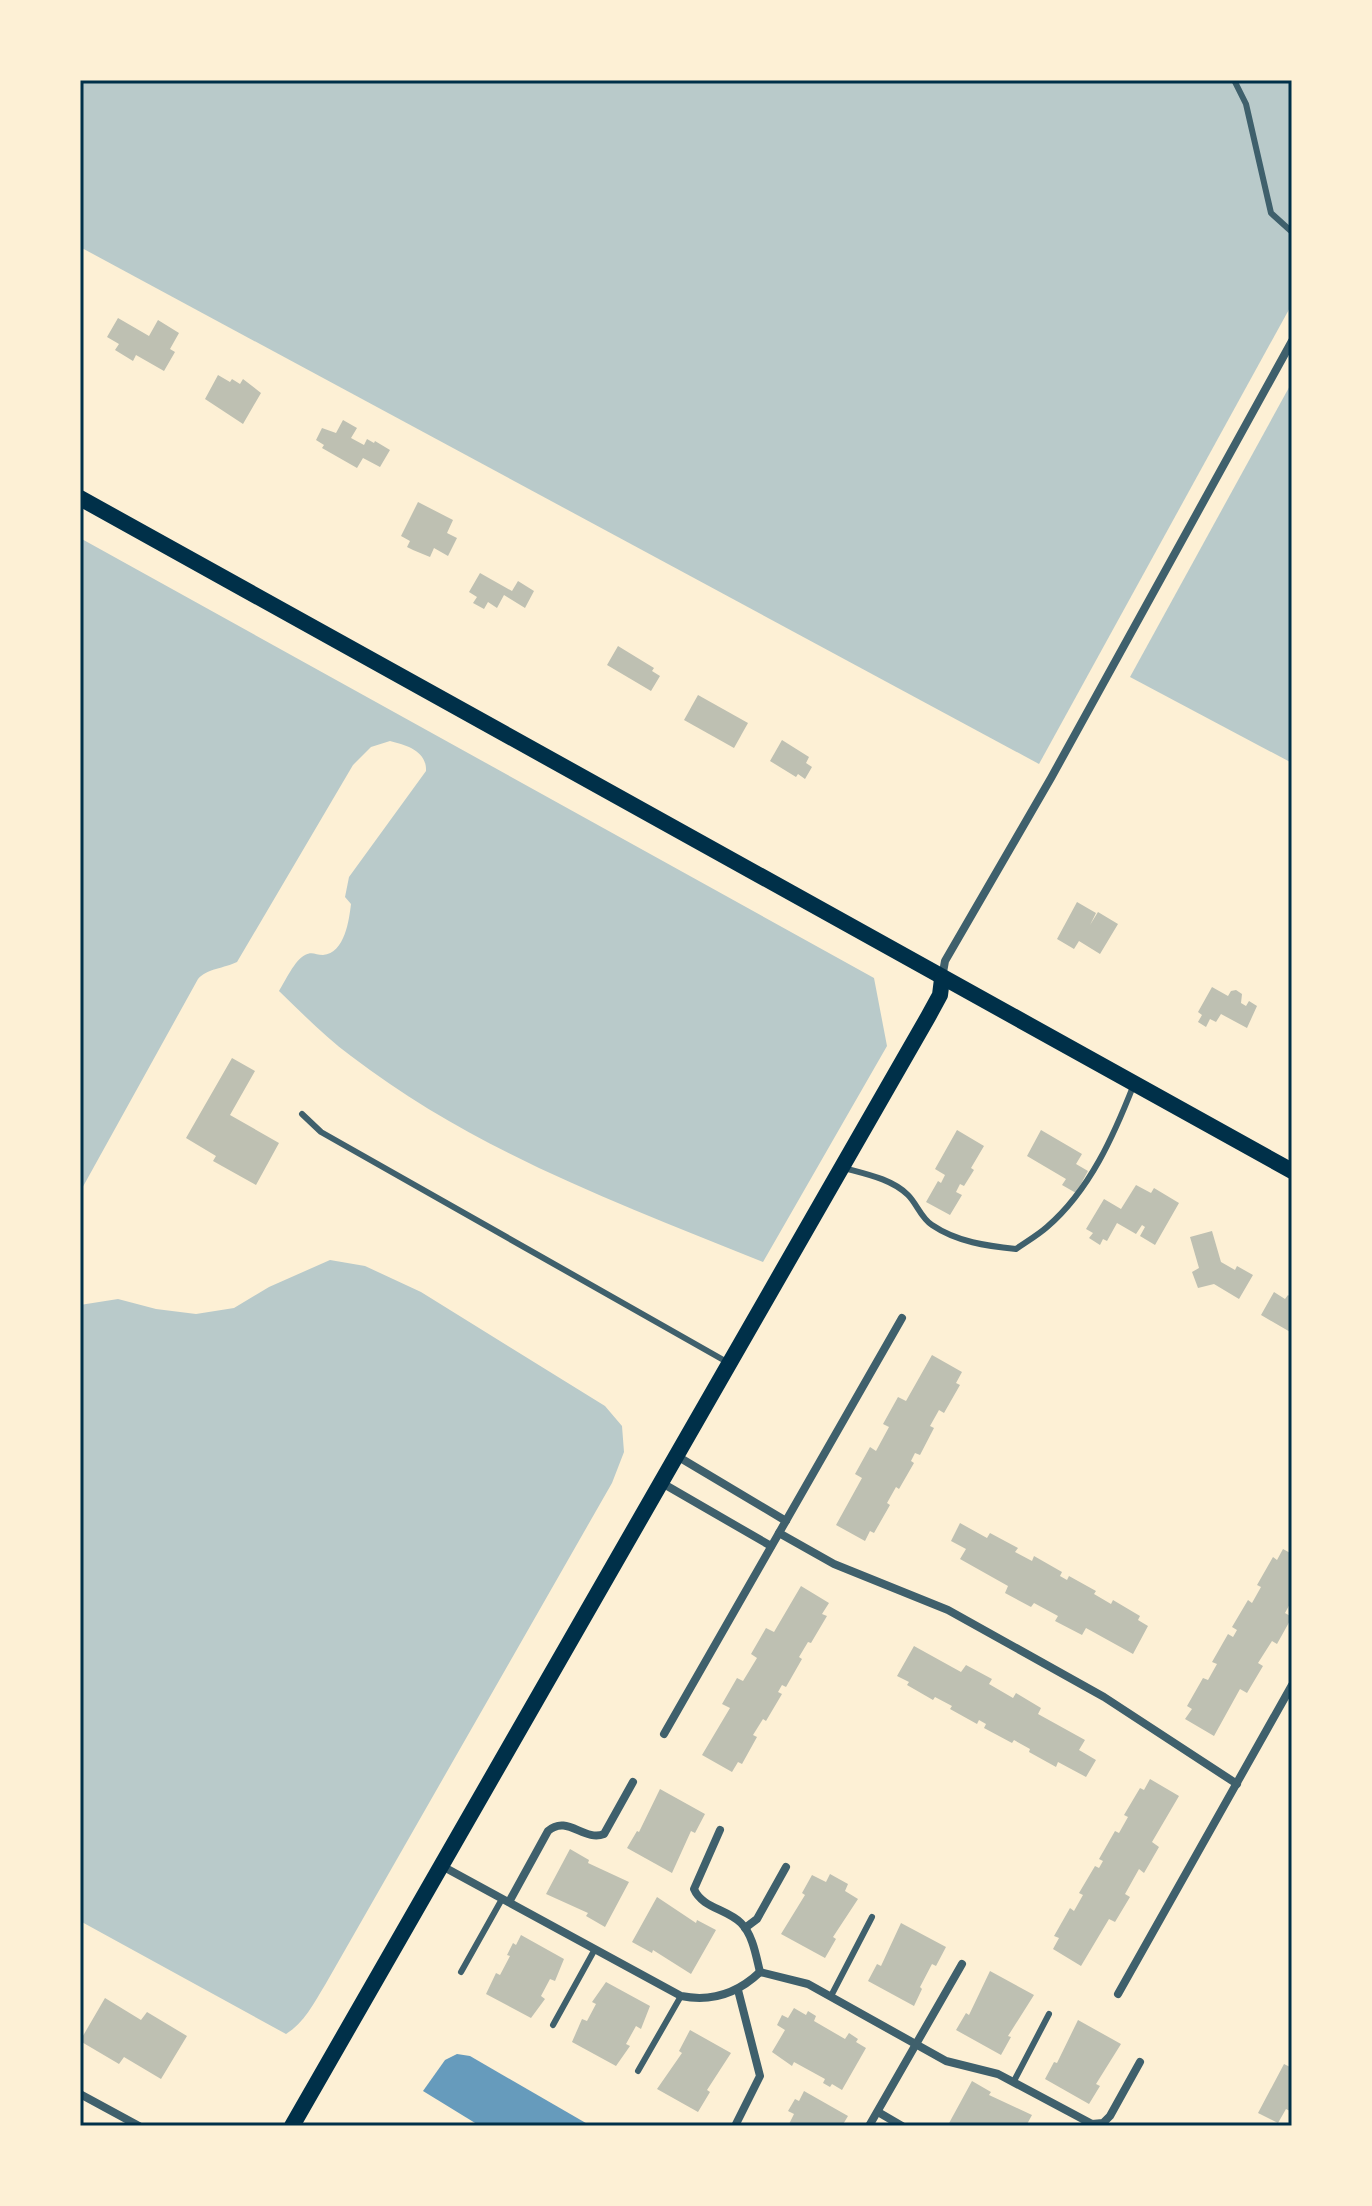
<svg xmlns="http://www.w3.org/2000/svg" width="1372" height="2206" font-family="Inter,sans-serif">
<rect width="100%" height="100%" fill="#fdf0d5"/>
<g fill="#b9caca">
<path d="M 80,80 L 1292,80 L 1292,304 L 1039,764 L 80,247 Z"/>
<path d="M 1292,382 L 1292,763 L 1130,677 Z"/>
<path d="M 80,538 L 874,978 L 887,1046 L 763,1262 C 619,1204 475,1151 351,1056 C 325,1037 302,1013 279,991 C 286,980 294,961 305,955 C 312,951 316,955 323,955 C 345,953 349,920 351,904 L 345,897 L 349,877 L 426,771 C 427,751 406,745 390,741 L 371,747 L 353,765 L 237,962 C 225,968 206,969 198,979 L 80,1192 Z"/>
<path d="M 330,1260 L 365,1266 L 421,1292 L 605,1406 L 622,1426 L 624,1452 L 612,1483 L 325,1985 C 314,2003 304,2023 286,2034 L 80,1921 L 80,1305 L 118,1299 L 156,1309 L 196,1314 L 234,1308 L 269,1287 Z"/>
</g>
<path fill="#669bbc" d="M 457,2054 L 470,2056 L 591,2126 L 480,2126 L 423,2091 L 445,2060 Z"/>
<g fill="#bec0b2">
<path d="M 118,318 L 149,336 L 158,320 L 179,333 L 170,349 L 175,352 L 164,371 L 136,355 L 133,361 L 115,350 L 119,344 L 107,337 Z"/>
<path d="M 218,375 L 230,382 L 232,379 L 240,384 L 243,379 L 261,393 L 243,424 L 205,399 Z"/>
<path d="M 343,420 L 357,428 L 351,438 L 364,445 L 367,439 L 374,443 L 375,441 L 390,450 L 380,467 L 363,458 L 357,468 L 322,448 L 324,445 L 316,440 L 322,428 L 336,433 Z"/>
<path d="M 418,502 L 453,520 L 447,533 L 457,538 L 448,556 L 434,548 L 430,557 L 413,550 L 407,547 L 410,541 L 401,536 Z"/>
<path d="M 480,573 L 512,591 L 518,581 L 534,591 L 525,608 L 504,595 L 497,608 L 488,602 L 484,609 L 473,603 L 477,597 L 469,592 Z"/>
<path d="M 618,646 L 654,668 L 652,671 L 660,676 L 651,691 L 607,665 Z"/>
<path d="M 698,695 L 748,723 L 734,748 L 684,720 Z"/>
<path d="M 782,740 L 809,757 L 806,763 L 812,767 L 805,779 L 798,774 L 796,777 L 770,761 Z"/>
<path d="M 1077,902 L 1096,913 L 1090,925 L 1098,912 L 1118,924 L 1100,954 L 1079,941 L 1074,949 L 1057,939 Z"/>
<path d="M 1212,987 L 1228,996 L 1231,991 L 1236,990 L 1242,994 L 1241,1003 L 1246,1006 L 1249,1001 L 1257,1006 L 1247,1028 L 1221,1014 L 1216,1022 L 1210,1019 L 1206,1027 L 1198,1022 L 1202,1015 L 1198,1012 Z"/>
<path d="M 232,1058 L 255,1071 L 230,1115 L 279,1143 L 256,1185 L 213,1161 L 216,1156 L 186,1138 Z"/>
<path d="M 957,1130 L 984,1146 L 971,1168 L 974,1170 L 964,1186 L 960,1184 L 956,1192 L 962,1195 L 950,1215 L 926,1202 L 938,1181 L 941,1183 L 945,1175 L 935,1169 Z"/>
<path d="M 1041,1130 L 1082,1154 L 1076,1164 L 1088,1171 L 1076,1193 L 1062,1185 L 1066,1179 L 1027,1156 Z"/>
<path d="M 1136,1185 L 1151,1193 L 1154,1188 L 1179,1203 L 1155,1245 L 1140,1236 L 1145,1227 L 1142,1225 L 1136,1234 L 1117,1223 L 1107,1241 L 1103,1239 L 1100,1245 L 1089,1238 L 1093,1233 L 1086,1229 L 1104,1199 L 1121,1209 Z"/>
<path d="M 1212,1231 L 1221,1262 L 1235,1270 L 1237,1266 L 1253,1275 L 1239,1299 L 1214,1284 L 1198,1288 L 1192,1272 L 1199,1268 L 1190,1237 Z"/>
<path d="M 1274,1292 L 1285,1299 L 1288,1295 L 1292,1298 L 1292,1333 L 1261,1315 Z"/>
<path d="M 932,1355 L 962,1372 L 956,1383 L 960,1385 L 944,1413 L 939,1410 L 930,1426 L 934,1428 L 920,1455 L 915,1453 L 911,1461 L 914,1463 L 899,1489 L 896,1487 L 887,1503 L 890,1505 L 874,1533 L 870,1531 L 865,1541 L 836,1525 L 862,1478 L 855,1474 L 870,1447 L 876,1451 L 889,1427 L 883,1424 L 898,1397 L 906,1401 Z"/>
<path d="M 960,1523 L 987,1538 L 990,1533 L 1018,1548 L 1015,1552 L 1032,1561 L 1034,1556 L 1062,1572 L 1060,1576 L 1067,1580 L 1069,1576 L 1096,1591 L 1094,1594 L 1111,1604 L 1113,1600 L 1140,1616 L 1138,1620 L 1148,1626 L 1133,1654 L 1086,1628 L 1082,1635 L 1055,1621 L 1058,1616 L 1034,1603 L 1031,1607 L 1005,1593 L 1008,1586 L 960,1559 L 966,1549 L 951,1541 Z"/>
<path d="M 1283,1549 L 1292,1554 L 1292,1600 L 1285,1613 L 1292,1617 L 1277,1644 L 1272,1641 L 1258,1663 L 1263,1666 L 1247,1693 L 1240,1689 L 1214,1736 L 1185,1719 L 1192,1709 L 1187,1706 L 1203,1678 L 1208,1680 L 1217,1664 L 1212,1662 L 1228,1634 L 1233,1637 L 1237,1630 L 1232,1627 L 1248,1600 L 1252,1603 L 1261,1587 L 1257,1585 L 1273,1557 L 1277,1560 Z"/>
<path d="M 801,1586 L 829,1603 L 822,1614 L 827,1616 L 811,1643 L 808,1642 L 799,1657 L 802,1659 L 786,1687 L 782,1685 L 778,1692 L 782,1694 L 766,1721 L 763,1719 L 753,1735 L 757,1737 L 742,1764 L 738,1762 L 732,1772 L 702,1755 L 730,1708 L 722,1704 L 737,1678 L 743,1681 L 757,1658 L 751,1654 L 766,1628 L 774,1632 Z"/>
<path d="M 914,1646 L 961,1672 L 966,1665 L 992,1679 L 989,1684 L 1013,1698 L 1016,1693 L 1041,1708 L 1038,1714 L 1085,1740 L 1079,1750 L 1096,1760 L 1086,1777 L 1058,1762 L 1056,1767 L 1029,1752 L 1030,1749 L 1014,1740 L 1012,1743 L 984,1728 L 986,1724 L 979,1720 L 977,1724 L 950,1709 L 952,1706 L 935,1697 L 933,1700 L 907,1685 L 909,1682 L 897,1676 Z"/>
<path d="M 1150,1779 L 1179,1796 L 1152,1842 L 1159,1847 L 1144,1873 L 1139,1869 L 1125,1894 L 1130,1897 L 1115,1922 L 1109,1919 L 1081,1966 L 1053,1949 L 1059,1938 L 1054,1936 L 1070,1908 L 1074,1911 L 1083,1895 L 1079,1893 L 1095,1866 L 1099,1868 L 1103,1861 L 1099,1859 L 1115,1831 L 1119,1833 L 1128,1817 L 1124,1815 L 1140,1788 L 1144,1790 Z"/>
<path d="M 660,1789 L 705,1814 L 695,1833 L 691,1831 L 672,1873 L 627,1848 L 637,1831 L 639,1832 Z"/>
<path d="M 570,1849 L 589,1860 L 588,1863 L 629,1882 L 605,1927 L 586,1916 L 588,1913 L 546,1894 Z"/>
<path d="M 830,1874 L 848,1884 L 845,1891 L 858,1899 L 833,1937 L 836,1939 L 825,1958 L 781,1934 L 805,1895 L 802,1893 L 812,1875 L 826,1882 Z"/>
<path d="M 657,1897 L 696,1923 L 697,1920 L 716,1930 L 691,1974 L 653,1950 L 652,1953 L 632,1942 Z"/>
<path d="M 901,1923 L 946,1947 L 936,1966 L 932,1964 L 920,1987 L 922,1989 L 914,2006 L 868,1981 L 877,1964 L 881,1966 Z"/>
<path d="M 521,1935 L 564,1959 L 555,1981 L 550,1979 L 541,1996 L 545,1999 L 531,2018 L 486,1994 L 496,1973 L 500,1975 L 510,1956 L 507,1955 L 513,1943 L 516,1945 Z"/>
<path d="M 990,1971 L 1034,1995 L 1008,2036 L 1011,2037 L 1001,2055 L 956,2030 L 966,2013 L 969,2015 Z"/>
<path d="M 606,1982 L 650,2006 L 641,2029 L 636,2026 L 626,2044 L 630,2046 L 616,2066 L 572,2042 L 582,2019 L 587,2021 L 596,2004 L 592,2002 Z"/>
<path d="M 105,1998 L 141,2020 L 147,2012 L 187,2036 L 161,2079 L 124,2057 L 119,2064 L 80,2041 Z"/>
<path d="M 794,2008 L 806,2015 L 808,2011 L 816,2016 L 814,2021 L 845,2039 L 849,2033 L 858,2039 L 856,2042 L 866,2048 L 842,2090 L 832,2084 L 830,2087 L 823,2083 L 825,2079 L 794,2062 L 792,2066 L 772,2052 L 785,2030 L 777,2025 L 782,2015 L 788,2018 Z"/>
<path d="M 1078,2020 L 1121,2044 L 1096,2084 L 1100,2086 L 1089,2104 L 1045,2079 L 1054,2062 L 1057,2063 Z"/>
<path d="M 690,2030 L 731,2053 L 707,2090 L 710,2092 L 698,2112 L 657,2089 L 682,2053 L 679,2051 Z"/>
<path d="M 1284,2064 L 1292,2068 L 1292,2112 L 1286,2109 L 1278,2123 L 1258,2113 Z"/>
<path d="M 972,2081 L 991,2092 L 989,2095 L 1032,2115 L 1026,2126 L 948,2125 Z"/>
<path d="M 804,2091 L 848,2116 L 842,2126 L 788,2126 L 794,2114 L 788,2111 L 795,2099 L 799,2101 Z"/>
</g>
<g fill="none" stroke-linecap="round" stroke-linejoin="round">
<g stroke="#3f606c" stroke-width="6">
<path d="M 1234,80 L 1246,104 L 1271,213 L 1292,232"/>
<path d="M 302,1114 L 321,1132 L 727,1362"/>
<path d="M 844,1168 C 866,1174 892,1179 908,1195 C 917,1204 921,1218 932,1225 C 957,1242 987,1246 1016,1249 C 1026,1242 1038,1235 1047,1227 C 1090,1190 1114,1135 1134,1084"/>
<path d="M 461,1972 L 502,1899"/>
<path d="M 831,1996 L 872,1917"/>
<path d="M 553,2025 L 595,1949"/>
<path d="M 638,2071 L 681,1996"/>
<path d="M 1014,2081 L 1049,2014"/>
</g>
<g stroke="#3f606c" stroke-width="8">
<path d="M 942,978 L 945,961 L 1051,778 L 1292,341"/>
<path d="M 677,1456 L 786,1521"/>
<path d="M 662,1483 L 771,1546"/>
<path d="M 779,1533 L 834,1564 L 948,1610 L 1104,1697 L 1237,1784"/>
<path d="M 664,1734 L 902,1318"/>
<path d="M 720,1830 L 694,1889 C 702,1908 727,1909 741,1923 C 753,1935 756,1956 760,1972"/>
<path d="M 442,1866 L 681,1996 C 711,2002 738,1993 760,1972"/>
<path d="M 509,1902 L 548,1831 C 567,1814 584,1842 604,1834 L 633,1782"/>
<path d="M 745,1928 L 757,1919 L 786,1867"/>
<path d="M 760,1972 L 808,1984 L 946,2061 L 998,2074 L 1092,2124 L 1103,2123 L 1110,2116 L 1140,2062"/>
<path d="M 1118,1994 L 1292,1685"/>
<path d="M 80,2094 L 139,2126"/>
<path d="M 878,2112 L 902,2126"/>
<path d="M 736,2124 L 760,2076 L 738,1990"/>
<path d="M 869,2126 L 962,1964"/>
</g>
<g stroke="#003049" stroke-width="16">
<path d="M 80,498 L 1292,1171"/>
<path d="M 292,2126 L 928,1017 L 940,995 L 942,979"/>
</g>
</g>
<rect width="1372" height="2206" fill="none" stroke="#fdf0d5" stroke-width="164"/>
<rect x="82" y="82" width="1208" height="2042" fill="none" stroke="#003049" stroke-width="3"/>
</svg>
